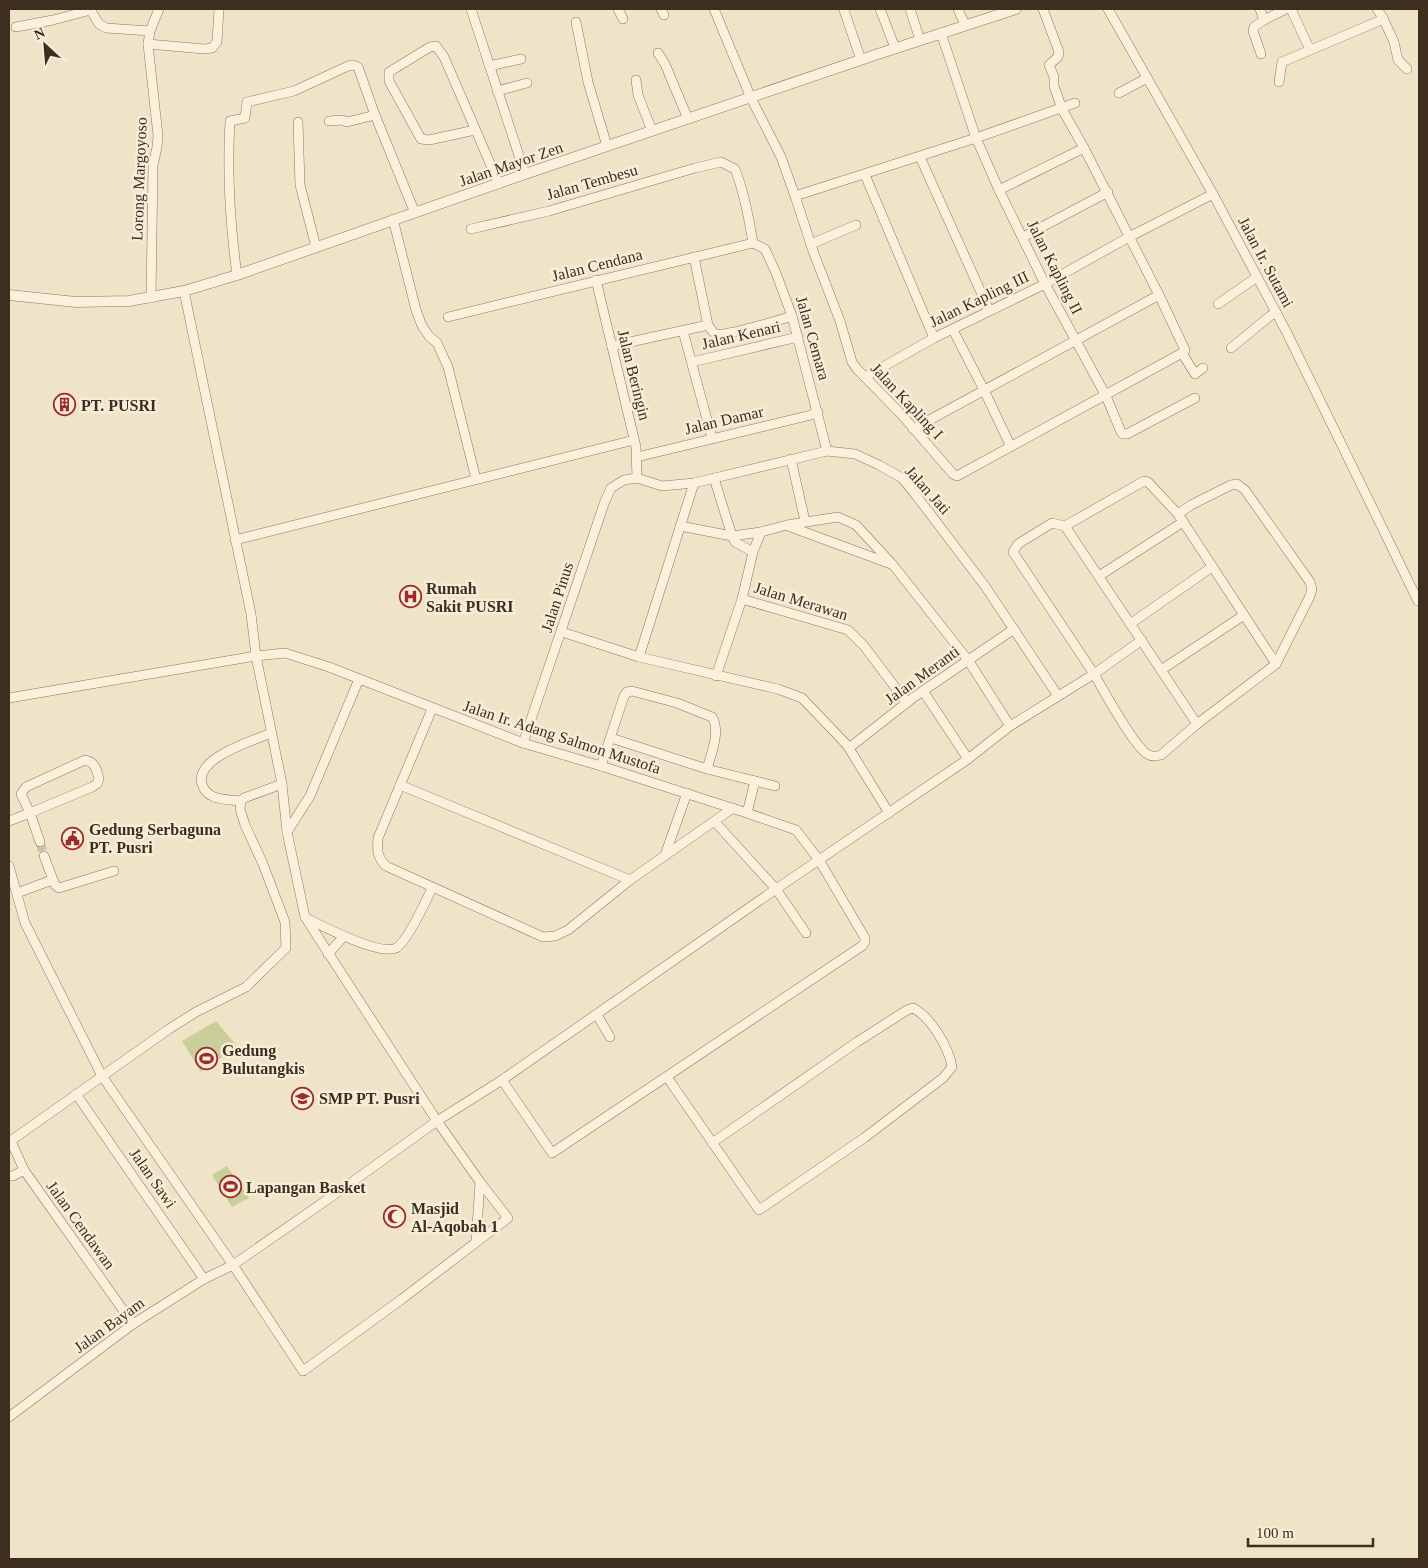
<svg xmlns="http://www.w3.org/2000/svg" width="1428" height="1568" font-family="Georgia,serif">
<rect width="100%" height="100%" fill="#f0e4c8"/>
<g fill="#c9cf9b">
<path d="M 216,1021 L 237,1046 L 201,1072 L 182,1041 Z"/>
<path d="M 227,1166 L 249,1198 L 232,1207 L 212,1175 Z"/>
</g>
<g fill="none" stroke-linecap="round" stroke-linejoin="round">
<path stroke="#ccc0a6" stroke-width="9" stroke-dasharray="9 4.5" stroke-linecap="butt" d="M 40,842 L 44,856"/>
<defs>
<g id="minor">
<path d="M 90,9 L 99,24 L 106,28 L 150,31"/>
<path d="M 471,9 L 525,174"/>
<path d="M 618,9 L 623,19"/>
<path d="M 661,9 L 664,15"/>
<path d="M 714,9 L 751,98 L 781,157 L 795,196 L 813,251 L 840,321 L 852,362 L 857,369 L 901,414 L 953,474 L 957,476 L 1182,353 L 1185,350 L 1159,295 L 1084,148 L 999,190"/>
<path d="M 880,9 L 895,48"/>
<path d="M 910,9 L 920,40"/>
<path d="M 958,9 L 965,25"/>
<path d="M 1043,9 L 1059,52 L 1058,57 L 1049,65 L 1054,77 L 1054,86 L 1062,109 L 1084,148"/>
<path d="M 1108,9 L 1213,194 L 1287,333 L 1418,601 L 1419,601"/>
<path d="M 1260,9 L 1264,20 L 1254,27 L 1253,31 L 1261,54"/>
<path d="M 1291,9 L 1310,50"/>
<path d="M 844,10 L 861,60"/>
<path d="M 1383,18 L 1394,42 L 1398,60 L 1407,69"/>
<path d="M 1264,20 L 1286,9"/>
<path d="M 576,22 L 588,82 L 607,146"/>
<path d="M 16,27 L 53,20 L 91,10"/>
<path d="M 941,33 L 976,138 L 999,190 L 1045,284 L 1106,396 L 1121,432 L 1123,434 L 1127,434 L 1195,398"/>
<path d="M 148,44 L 204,49 L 212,48 L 217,42 L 219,9"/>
<path d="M 658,53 L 665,64 L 688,119"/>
<path d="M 489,66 L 521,59"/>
<path d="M 636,80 L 638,95 L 652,131"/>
<path d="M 1279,82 L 1282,62 L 1379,21 L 1383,18 L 1377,9"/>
<path d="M 497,91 L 527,83"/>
<path d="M 1119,93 L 1147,78"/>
<path d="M 329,121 L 342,120 L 347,122 L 375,115 L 415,213"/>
<path d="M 298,122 L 300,185 L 316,247"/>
<path d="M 475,130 L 429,140 L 421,139 L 389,81 L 389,72 L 430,47 L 436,46 L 444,57 L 499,184"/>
<path d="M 920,157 L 989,310"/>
<path d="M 865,175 L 934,338"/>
<path d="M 795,196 L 976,138 L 1075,103"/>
<path d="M 393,219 L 416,310 L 422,326 L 429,336 L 437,343 L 448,367 L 476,479"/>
<path d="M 471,229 L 549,211 L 695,168 L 721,162 L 735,169 C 744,192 749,218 753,243"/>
<path d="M 1023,237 L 1108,192"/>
<path d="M 753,243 L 765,249 L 776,273 L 792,316 L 827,451"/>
<path d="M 811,244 L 856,225"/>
<path d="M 237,275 C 230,224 227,172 230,121 L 245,118 L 247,102 L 294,91 L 348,66 L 353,65 L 358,67 L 375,115"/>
<path d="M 596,280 L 636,447 L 637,478"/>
<path d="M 151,298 L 153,166 L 157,147 L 158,136 L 148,44 L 150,31 L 159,9"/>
<path d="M 1218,304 L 1257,277"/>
<path d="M 448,317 L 753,243"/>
<path d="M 708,325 C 710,328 713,333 716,334 C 726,336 780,320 792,316"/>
<path d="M 953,330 L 984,390 L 1011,447"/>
<path d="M 683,331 L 712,438"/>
<path d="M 612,346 L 708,325 L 694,257"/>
<path d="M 1231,348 L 1270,316 L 1276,312"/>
<path d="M 1182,353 L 1195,374 L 1203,368"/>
<path d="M 692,362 L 798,337"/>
<path d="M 865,377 L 934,338 L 1045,284 L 1129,237 L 1213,194"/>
<path d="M 913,429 L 1159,295"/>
<path d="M 637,457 L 811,415 L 818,412"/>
<path d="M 791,459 L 805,521"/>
<path d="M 714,478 L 732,536 L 735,542 L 753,552"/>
<path d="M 680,526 L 732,536 L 761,532 L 787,525 L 838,517 L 856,525 L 893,565 L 968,660 L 1010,726"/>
<path d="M 788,526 L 891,564"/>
<path d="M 1065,526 L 1144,481 L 1148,482 L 1178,514 L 1276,664"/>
<path d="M 235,540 L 634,440"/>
<path d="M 1099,576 L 1183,522"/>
<path d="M 742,599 L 848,630 L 864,646 L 907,703"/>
<path d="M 1130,624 L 1212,567"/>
<path d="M 562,632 L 639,657 L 694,483"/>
<path d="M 1142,640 L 1094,674 C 1103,689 1135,749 1149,755 C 1153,757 1157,756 1161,755 L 1197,724 L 1276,664 L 1310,596 L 1312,589 L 1310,582 L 1245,490 L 1237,484 L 1231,485 L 1191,505 L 1178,514"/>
<path d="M 639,657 L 778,689 L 802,698 L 847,745 L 889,813"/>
<path d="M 1161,670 L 1244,615"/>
<path d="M 716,676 L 742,599 L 753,552 L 761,532"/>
<path d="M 923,691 L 968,759"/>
<path d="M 9,698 L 256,656 L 251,614 L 184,291"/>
<path d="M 432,709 L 378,838 C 377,850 377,857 386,866 L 543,937 L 555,936 L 568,930 L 630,880 L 733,808"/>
<path d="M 611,738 L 707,769 L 775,786"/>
<path d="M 523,743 L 605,501 L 611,488 L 624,480 L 637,478 L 662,486 L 694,483 L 827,451 L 855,454 L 879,465 L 902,478 L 915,494 L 985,586 L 1058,696"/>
<path d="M 849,748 L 914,697 L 1014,629"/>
<path d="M 85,760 C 95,762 97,770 99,779 L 97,784 L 92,787 L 30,813 L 21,794 L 26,787 Z"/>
<path d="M 601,766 L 624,696 L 627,692 L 632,691 L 677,703 L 712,717 C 721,731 711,754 707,769"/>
<path d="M 400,785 L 630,880"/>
<path d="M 241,801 C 226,799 207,801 202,784 C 194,758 253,741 271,733"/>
<path d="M 747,813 L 755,781"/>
<path d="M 9,821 L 30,813 L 40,842"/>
<path d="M 715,822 L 776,889 L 806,933"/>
<path d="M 287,832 L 310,796 L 359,679"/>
<path d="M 665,855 L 687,793"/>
<path d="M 44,856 L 55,885 L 59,888 L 114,871"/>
<path d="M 9,866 L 25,923 L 102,1076 L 233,1265 L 303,1371 L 402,1299 L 508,1218 L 480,1182 L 437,1121 L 305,917 L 287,832 L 282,784 L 256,656 L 285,653 L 329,667 L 523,743 L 601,766 L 747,813 L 796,830 L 819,860 L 865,938 L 865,942 L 862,946 L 552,1153 L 502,1080"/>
<path d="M 17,893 L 52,880"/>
<path d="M 306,918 C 322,926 380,956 396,948 C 407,942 426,901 432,888"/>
<path d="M 328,954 L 344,936"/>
<path d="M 597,1015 L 610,1037"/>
<path d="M 667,1077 L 759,1210 L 864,1138 L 943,1078 L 952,1067 C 949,1048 931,1017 913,1008 L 907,1010 L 857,1042 L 712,1143"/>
<path d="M 76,1094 L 204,1279"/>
<path d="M 11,1141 L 24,1170 L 133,1324"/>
<path d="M 9,1142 L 169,1029 L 196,1012 L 246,987 L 286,948 L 285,922 L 263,864 L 245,825 L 240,809 L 241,801 L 244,798 L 282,784"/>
<path d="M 9,1176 L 13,1176 L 24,1170"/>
<path d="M 476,1242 L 480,1182"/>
<path d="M 9,1417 L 133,1324 L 204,1279 L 233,1265 L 341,1190 L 437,1121 L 502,1080 L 776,889 L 968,759 L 1010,726 L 1094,674 L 1013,552 L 1018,544 L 1052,523 L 1065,526 L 1197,724"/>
</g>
<path id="tertiary" d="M 9,295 L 76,302 L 129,301 L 184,291 L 237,275 L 525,174 L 875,55 L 1016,9"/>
</defs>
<use href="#minor" stroke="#8d765c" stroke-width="10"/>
<use href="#tertiary" stroke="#8d765c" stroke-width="11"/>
<use href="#minor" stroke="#faf1dc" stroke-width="9"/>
<use href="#tertiary" stroke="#faf1dc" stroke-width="10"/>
</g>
<defs>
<symbol id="building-ring" viewBox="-11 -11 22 22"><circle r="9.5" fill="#f7eed8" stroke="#9e2a2b" stroke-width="1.5"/><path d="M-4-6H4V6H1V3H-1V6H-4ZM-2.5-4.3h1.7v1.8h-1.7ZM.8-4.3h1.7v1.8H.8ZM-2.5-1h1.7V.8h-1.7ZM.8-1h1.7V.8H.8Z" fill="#9e2a2b"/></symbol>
<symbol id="hospital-ring" viewBox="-11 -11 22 22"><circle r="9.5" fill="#f7eed8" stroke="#9e2a2b" stroke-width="1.5"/><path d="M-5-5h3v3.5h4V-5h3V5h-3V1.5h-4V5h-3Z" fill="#9e2a2b"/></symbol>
<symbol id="civic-ring" viewBox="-11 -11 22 22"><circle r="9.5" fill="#f7eed8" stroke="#9e2a2b" stroke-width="1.5"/><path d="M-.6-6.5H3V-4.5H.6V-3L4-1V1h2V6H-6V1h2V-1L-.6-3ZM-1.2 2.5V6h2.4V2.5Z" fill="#9e2a2b"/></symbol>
<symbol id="stadium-ring" viewBox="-11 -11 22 22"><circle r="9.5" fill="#f7eed8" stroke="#9e2a2b" stroke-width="1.5"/><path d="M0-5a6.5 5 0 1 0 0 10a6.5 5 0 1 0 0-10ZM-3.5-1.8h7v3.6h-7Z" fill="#9e2a2b"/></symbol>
<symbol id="school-ring" viewBox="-11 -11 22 22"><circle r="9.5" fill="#f7eed8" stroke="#9e2a2b" stroke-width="1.5"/><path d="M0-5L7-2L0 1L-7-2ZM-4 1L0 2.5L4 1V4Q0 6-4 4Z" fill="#9e2a2b"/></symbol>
<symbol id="mosque-ring" viewBox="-11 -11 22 22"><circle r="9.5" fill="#f7eed8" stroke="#9e2a2b" stroke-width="1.5"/><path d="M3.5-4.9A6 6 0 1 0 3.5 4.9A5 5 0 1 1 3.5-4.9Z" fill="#9e2a2b"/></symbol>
</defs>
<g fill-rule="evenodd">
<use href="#building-ring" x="52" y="392" width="25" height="25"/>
<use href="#hospital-ring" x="398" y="584" width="25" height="25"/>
<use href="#civic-ring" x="60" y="826" width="25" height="25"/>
<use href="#stadium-ring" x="194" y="1046" width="25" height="25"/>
<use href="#school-ring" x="290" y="1086" width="25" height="25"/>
<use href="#stadium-ring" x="218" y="1174" width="25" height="25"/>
<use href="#mosque-ring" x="382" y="1204" width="25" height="25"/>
</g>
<g text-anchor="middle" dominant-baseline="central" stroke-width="5" stroke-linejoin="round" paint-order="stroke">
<g font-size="16" fill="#3d2e20" stroke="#f7eed8">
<text transform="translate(511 164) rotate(-19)">Jalan Mayor Zen</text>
<text transform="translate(139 179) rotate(-88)">Lorong Margoyoso</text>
<text transform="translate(592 182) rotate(-16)">Jalan Tembesu</text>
<text transform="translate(1266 262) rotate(62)">Jalan Ir. Sutami</text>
<text transform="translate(597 265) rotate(-14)">Jalan Cendana</text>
<text transform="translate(1055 267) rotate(63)">Jalan Kapling II</text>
<text transform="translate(979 299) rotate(-26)">Jalan Kapling III</text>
<text transform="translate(741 335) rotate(-13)">Jalan Kenari</text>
<text transform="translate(813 338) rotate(74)">Jalan Cemara</text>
<text transform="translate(634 375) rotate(76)">Jalan Beringin</text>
<text transform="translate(907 401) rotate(47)">Jalan Kapling I</text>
<text transform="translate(724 420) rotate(-13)">Jalan Damar</text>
<text transform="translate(928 490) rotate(48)">Jalan Jati</text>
<text transform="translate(557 597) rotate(-72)">Jalan Pinus</text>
<text transform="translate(801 601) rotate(17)">Jalan Merawan</text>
<text transform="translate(922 675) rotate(-36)">Jalan Meranti</text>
<text transform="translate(562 737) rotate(18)">Jalan Ir. Adang Salmon Mustofa</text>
<text transform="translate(153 1178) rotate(55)">Jalan Sawi</text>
<text transform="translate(81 1225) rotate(54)">Jalan Cendawan</text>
<text transform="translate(109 1325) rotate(-36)">Jalan Bayam</text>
</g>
<g font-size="16" font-weight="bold" fill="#3d2e20" stroke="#f7eed8" text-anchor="start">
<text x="81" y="405">PT. PUSRI</text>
<text x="426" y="588">Rumah<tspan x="426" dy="18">Sakit PUSRI</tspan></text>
<text x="89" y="829">Gedung Serbaguna<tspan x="89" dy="18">PT. Pusri</tspan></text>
<text x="222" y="1050">Gedung<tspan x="222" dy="18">Bulutangkis</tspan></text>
<text x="319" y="1098">SMP PT. Pusri</text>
<text x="246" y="1187">Lapangan Basket</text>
<text x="411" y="1208">Masjid<tspan x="411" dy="18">Al-Aqobah 1</tspan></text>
</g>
</g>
<rect width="1428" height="1568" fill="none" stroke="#3d2e20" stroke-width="20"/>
<g transform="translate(45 45) rotate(334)" stroke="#f7eed8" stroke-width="4" paint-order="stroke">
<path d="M0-4L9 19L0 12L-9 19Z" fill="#3d2e20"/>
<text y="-8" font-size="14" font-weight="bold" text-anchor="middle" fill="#3d2e20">N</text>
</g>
<path d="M1248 1538v8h125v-8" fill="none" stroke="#3d2e20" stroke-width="2.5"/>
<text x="1256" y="1538" font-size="15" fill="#3d2e20" stroke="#f7eed8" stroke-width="4" paint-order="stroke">100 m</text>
</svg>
